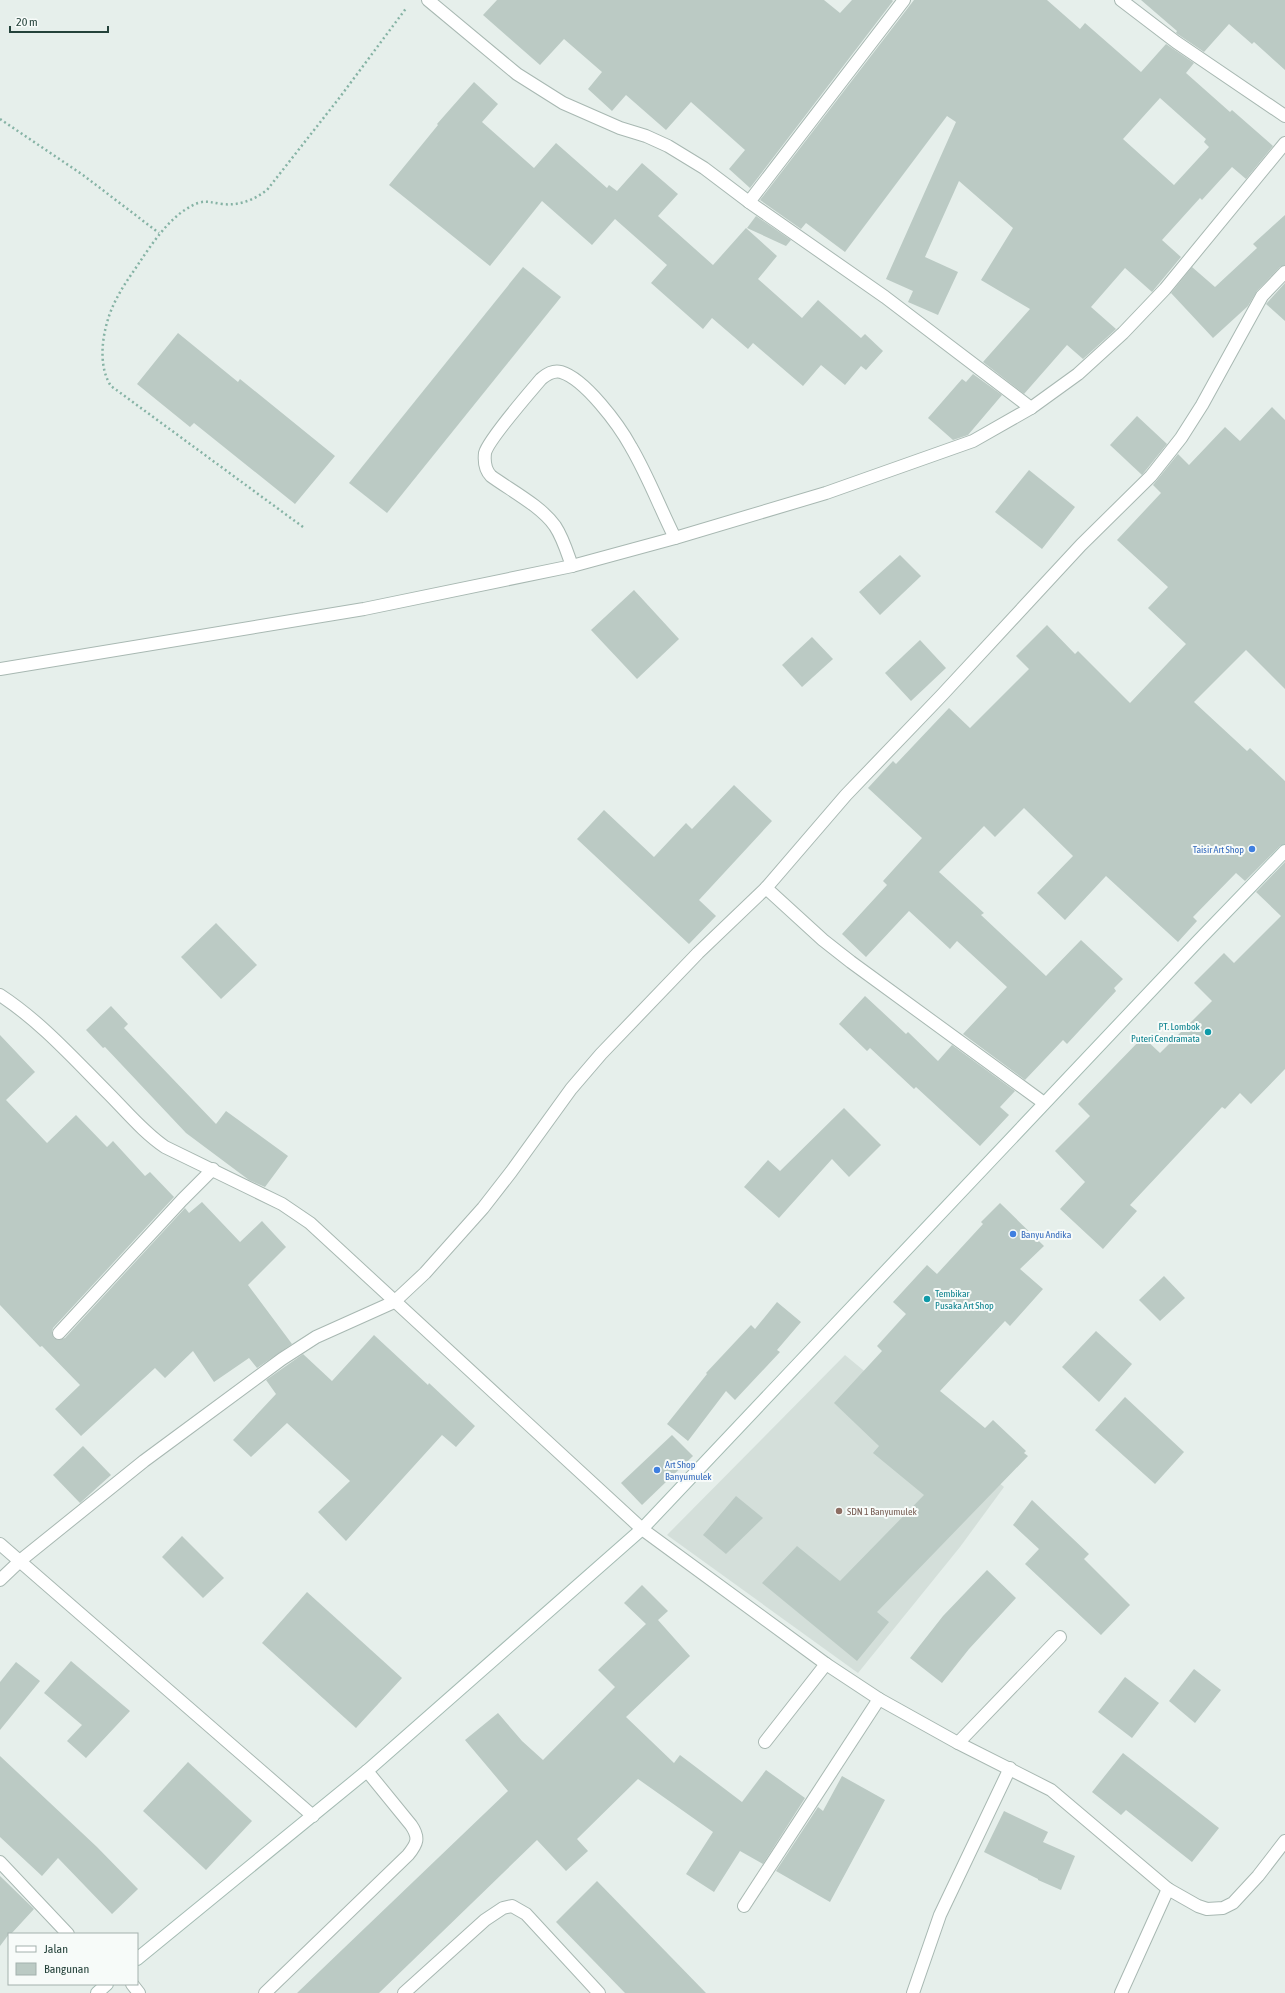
<svg xmlns="http://www.w3.org/2000/svg" width="1285" height="1993" font-family="'Asap Condensed',sans-serif">
<rect width="100%" height="100%" fill="#e6efeb"/>
<path fill="#d4dfda" d="M 845,1355 L 1004,1487 L 960,1547 L 858,1673 L 667,1535 Z"/>
<g fill="#bbcac4" fill-rule="evenodd">
<path d="M 497,0 L 824,0 L 840,13 L 852,0 L 892,0 L 893,1 L 750,188 L 729,169 L 745,150 L 691,102 L 666,130 L 626,95 L 612,111 L 588,89 L 602,72 L 564,39 L 540,65 L 483,15 Z"/>
<path d="M 914,0 L 1047,0 L 1080,29 L 1085,23 L 1141,72 L 1166,44 L 1194,63 L 1186,73 L 1230,112 L 1232,110 L 1273,146 L 1246,179 L 1232,167 L 1202,200 L 1200,198 L 1162,240 L 1181,257 L 1152,292 L 1125,268 L 1091,307 L 1116,329 L 1114,331 L 1083,359 L 1067,345 L 1024,394 L 983,362 L 1030,309 L 981,280 L 1013,228 L 959,181 L 925,257 L 958,272 L 938,315 L 908,302 L 913,291 L 886,279 L 956,122 L 947,116 L 845,252 L 806,223 L 801,229 L 760,200 ZM 1160,98 L 1206,139 L 1204,142 L 1209,147 L 1174,185 L 1123,139 Z"/>
<path d="M 1141,0 L 1285,0 L 1285,70 L 1254,42 L 1252,44 L 1229,24 L 1204,52 L 1176,33 L 1177,31 Z"/>
<path d="M 474,82 L 498,104 L 482,122 L 534,168 L 556,143 L 607,188 L 609,185 L 617,191 L 642,163 L 678,194 L 658,216 L 713,265 L 746,228 L 777,256 L 758,279 L 802,318 L 818,300 L 861,338 L 865,334 L 883,351 L 866,370 L 861,366 L 845,385 L 821,365 L 803,386 L 753,343 L 748,349 L 712,318 L 703,329 L 651,283 L 667,265 L 615,219 L 592,245 L 542,201 L 490,266 L 389,185 L 438,125 L 437,124 Z"/>
<path d="M 1285,215 L 1285,265 L 1280,267 L 1257,291 L 1248,306 L 1213,338 L 1171,293 L 1192,267 L 1215,287 L 1257,248 L 1253,244 Z"/>
<path d="M 756,216 L 791,240 L 786,246 L 747,228 Z"/>
<path d="M 523,267 L 561,297 L 387,513 L 349,483 Z"/>
<path d="M 1285,283 L 1285,321 L 1266,304 Z"/>
<path d="M 178,333 L 238,382 L 240,379 L 335,456 L 295,504 L 194,423 L 190,427 L 137,384 Z"/>
<path d="M 973,374 L 1002,395 L 968,435 L 953,440 L 928,418 L 962,379 L 966,382 Z"/>
<path d="M 1272,407 L 1285,420 L 1285,689 L 1246,650 L 1194,702 L 1247,751 L 1250,748 L 1285,781 L 1285,844 L 1280,846 L 1245,881 L 1236,873 L 1193,917 L 1197,921 L 1178,942 L 1106,876 L 1065,920 L 1037,893 L 1073,856 L 1024,808 L 995,837 L 984,826 L 939,872 L 984,913 L 981,915 L 1046,976 L 1081,940 L 1123,979 L 1114,988 L 1116,991 L 1067,1044 L 1063,1040 L 1025,1080 L 963,1034 L 1007,987 L 957,941 L 950,949 L 909,911 L 866,957 L 842,934 L 887,885 L 883,881 L 922,838 L 868,788 L 893,761 L 896,764 L 949,708 L 970,728 L 1029,669 L 1016,656 L 1047,625 L 1075,654 L 1078,651 L 1130,703 L 1186,644 L 1148,608 L 1168,587 L 1117,540 L 1161,493 L 1153,485 L 1178,454 L 1189,465 L 1225,427 L 1240,441 Z"/>
<path d="M 1137,416 L 1167,444 L 1142,475 L 1110,445 Z"/>
<path d="M 1029,470 L 1075,507 L 1042,549 L 995,512 Z"/>
<path d="M 900,555 L 921,576 L 880,615 L 859,592 Z"/>
<path d="M 634,590 L 679,639 L 637,679 L 591,630 Z"/>
<path d="M 812,637 L 833,659 L 802,687 L 782,665 Z"/>
<path d="M 920,640 L 946,668 L 911,701 L 885,673 Z"/>
<path d="M 734,785 L 772,821 L 699,900 L 716,916 L 689,944 L 577,839 L 604,810 L 654,857 L 686,823 L 692,829 Z"/>
<path d="M 1285,862 L 1285,1069 L 1251,1104 L 1240,1093 L 1225,1109 L 1222,1107 L 1130,1205 L 1137,1211 L 1103,1249 L 1060,1209 L 1085,1182 L 1055,1151 L 1090,1116 L 1078,1104 L 1143,1037 L 1160,1053 L 1212,1001 L 1194,983 L 1224,953 L 1234,963 L 1281,916 L 1256,892 Z"/>
<path d="M 216,923 L 257,965 L 221,999 L 181,957 Z"/>
<path d="M 865,996 L 906,1034 L 908,1032 L 938,1061 L 952,1045 L 1015,1091 L 1000,1107 L 1009,1115 L 980,1146 L 916,1087 L 914,1089 L 870,1048 L 867,1051 L 839,1024 Z"/>
<path d="M 111,1006 L 128,1024 L 124,1028 L 216,1124 L 226,1111 L 288,1156 L 265,1187 L 249,1180 L 186,1133 L 105,1047 L 103,1048 L 86,1030 Z"/>
<path d="M 0,1035 L 35,1072 L 6,1100 L 47,1143 L 76,1115 L 107,1147 L 113,1141 L 145,1176 L 150,1172 L 174,1197 L 53,1328 L 52,1332 L 54,1338 L 58,1340 L 65,1338 L 185,1208 L 189,1213 L 202,1202 L 240,1242 L 262,1221 L 286,1247 L 248,1285 L 292,1344 L 257,1368 L 249,1358 L 214,1382 L 193,1351 L 165,1378 L 155,1368 L 81,1436 L 55,1409 L 80,1385 L 42,1346 L 40,1347 L 0,1305 Z"/>
<path d="M 844,1108 L 881,1145 L 849,1177 L 832,1159 L 779,1218 L 744,1187 L 768,1160 L 780,1171 Z"/>
<path d="M 1000,1203 L 1044,1246 L 1020,1269 L 1043,1289 L 1010,1326 L 1005,1321 L 940,1391 L 985,1428 L 993,1420 L 1026,1451 L 1024,1453 L 1028,1456 L 877,1612 L 889,1622 L 857,1661 L 762,1583 L 797,1546 L 840,1581 L 924,1495 L 873,1453 L 879,1446 L 834,1403 L 882,1351 L 877,1346 L 906,1314 L 893,1302 L 927,1265 L 937,1274 L 983,1224 L 981,1222 Z"/>
<path d="M 1164,1276 L 1185,1298 L 1160,1321 L 1139,1300 Z"/>
<path d="M 777,1302 L 801,1322 L 777,1350 L 780,1352 L 735,1400 L 726,1391 L 688,1441 L 667,1424 L 707,1374 L 706,1373 L 751,1325 L 755,1329 Z"/>
<path d="M 1096,1331 L 1132,1364 L 1099,1402 L 1062,1367 Z"/>
<path d="M 374,1335 L 428,1385 L 429,1383 L 475,1426 L 456,1447 L 442,1435 L 346,1541 L 318,1512 L 350,1481 L 287,1423 L 251,1457 L 233,1440 L 276,1394 L 266,1380 L 303,1354 L 332,1381 Z"/>
<path d="M 1125,1397 L 1184,1452 L 1155,1484 L 1095,1430 Z"/>
<path d="M 672,1435 L 693,1456 L 642,1505 L 621,1483 Z"/>
<path d="M 83,1446 L 111,1475 L 80,1503 L 53,1475 Z"/>
<path d="M 736,1496 L 763,1518 L 726,1554 L 703,1535 Z"/>
<path d="M 1032,1500 L 1089,1554 L 1084,1559 L 1130,1605 L 1101,1635 L 1025,1564 L 1039,1549 L 1013,1525 Z"/>
<path d="M 182,1536 L 224,1578 L 203,1598 L 162,1557 Z"/>
<path d="M 987,1570 L 1016,1598 L 969,1649 L 942,1683 L 910,1658 L 943,1616 Z"/>
<path d="M 642,1585 L 668,1611 L 658,1620 L 690,1656 L 626,1717 L 674,1763 L 680,1755 L 742,1802 L 766,1770 L 805,1798 L 763,1864 L 740,1851 L 714,1892 L 686,1874 L 713,1832 L 638,1779 L 577,1839 L 588,1851 L 566,1871 L 537,1840 L 379,1993 L 297,1993 L 508,1791 L 465,1740 L 498,1713 L 522,1741 L 543,1760 L 615,1687 L 598,1670 L 646,1624 L 624,1603 Z"/>
<path d="M 307,1592 L 402,1678 L 356,1728 L 262,1643 Z"/>
<path d="M 71,1661 L 130,1711 L 86,1758 L 67,1741 L 82,1725 L 44,1693 Z"/>
<path d="M 16,1662 L 40,1681 L 0,1730 L 0,1682 Z"/>
<path d="M 1194,1669 L 1221,1690 L 1195,1723 L 1169,1701 Z"/>
<path d="M 1125,1677 L 1159,1703 L 1132,1738 L 1098,1712 Z"/>
<path d="M 1123,1753 L 1219,1828 L 1192,1862 L 1126,1810 L 1121,1815 L 1092,1792 Z"/>
<path d="M 0,1756 L 97,1847 L 138,1889 L 112,1914 L 58,1858 L 42,1876 L 0,1837 Z"/>
<path d="M 188,1762 L 252,1821 L 206,1870 L 143,1811 Z"/>
<path d="M 842,1776 L 885,1800 L 830,1902 L 776,1871 L 818,1807 L 823,1811 Z"/>
<path d="M 1004,1811 L 1048,1832 L 1043,1842 L 1075,1856 L 1061,1890 L 1038,1880 L 1038,1879 L 984,1852 Z"/>
<path d="M 0,1876 L 34,1909 L 11,1934 L 9,1934 L 0,1946 Z"/>
<path d="M 597,1881 L 706,1993 L 625,1993 L 556,1922 Z"/>
</g>
<g fill="none" stroke-linecap="round" stroke-linejoin="round">
<defs>
<g id="service">
<path d="M 132,1984 L 139,1993"/>
<path d="M 265,1993 L 408,1855 C 417,1844 420,1838 411,1825 L 367,1771"/>
<path d="M 404,1993 L 485,1920 L 503,1908 L 512,1906 L 526,1914 L 599,1993"/>
</g>
<g id="minor">
<path d="M 428,0 L 517,74 L 563,103 L 620,128 L 646,136 L 668,146 L 704,168 L 749,202 L 885,297 L 1031,408"/>
<path d="M 1121,0 L 1176,42 L 1285,116"/>
<path d="M 749,202 L 904,0"/>
<path d="M 572,566 C 567,552 563,538 555,526 C 541,506 510,490 491,476 C 485,470 484,462 485,453 C 488,440 530,392 541,379 C 547,374 553,370 561,372 C 585,379 619,425 631,447 C 648,476 660,508 675,538"/>
<path d="M 0,669 L 364,609 L 572,566 L 675,538 L 826,493 L 973,441 L 1031,408 L 1078,374 L 1123,333 L 1165,289 L 1285,143"/>
<path d="M 766,888 L 823,940 L 851,962 L 1044,1103"/>
<path d="M 0,995 C 40,1021 74,1059 108,1093 C 127,1112 143,1132 165,1147 L 282,1204 L 310,1223 L 642,1529 L 826,1664 L 879,1699 L 958,1743 L 1051,1790 L 1168,1889 L 1198,1906 L 1207,1909 L 1223,1908 L 1233,1903 L 1258,1876 L 1285,1841"/>
<path d="M 59,1333 L 182,1200 L 213,1169"/>
<path d="M 0,1544 L 313,1816"/>
<path d="M 0,1580 L 21,1560 L 144,1461 L 282,1359 L 316,1337 L 394,1302 L 425,1273 L 483,1208 L 511,1172 L 571,1089 L 601,1054 L 698,953 L 766,888 L 846,795 L 942,695 L 1081,545 L 1151,476 L 1181,438 L 1202,405 L 1262,296 L 1285,272"/>
<path d="M 765,1742 L 826,1664"/>
<path d="M 958,1743 L 1060,1637"/>
<path d="M 0,1862 L 68,1934"/>
<path d="M 744,1906 L 879,1699"/>
<path d="M 913,1993 L 940,1915 L 1010,1768"/>
<path d="M 1121,1993 L 1168,1889"/>
</g>
<g id="secondary">
<path d="M 137,1959 L 367,1771 L 642,1529 L 1199,940 L 1285,851"/>
<path d="M 97,1993 L 107,1984"/>
</g>
</defs>
<use href="#service" stroke="#a8b8b2" stroke-width="14"/>
<use href="#minor" stroke="#a8b8b2" stroke-width="14"/>
<use href="#secondary" stroke="#a4bbb3" stroke-width="14"/>
<g stroke="#86b3a5" stroke-width="2.5" stroke-dasharray="2 3" stroke-linecap="butt">
<path d="M 0,119 L 83,175 L 159,233"/>
<path d="M 303,527 L 111,386 C 95,362 104,320 118,296 C 124,284 132,274 139,263 C 154,241 172,213 198,203 C 207,200 213,203 222,204 C 239,206 254,200 267,190 L 340,97 L 407,7"/>
</g>
<use href="#service" stroke="#fff" stroke-width="12"/>
<use href="#minor" stroke="#fff" stroke-width="12"/>
<use href="#secondary" stroke="#fff" stroke-width="12"/>
</g>
<g fill="#3f7fe0" stroke="#f7fbf9" stroke-width="1.5">
<circle cx="1252" cy="849" r="4"/>
<circle cx="1013" cy="1234" r="4"/>
<circle cx="657" cy="1470" r="4"/>
</g>
<g fill="#0f9aa8" stroke="#f7fbf9" stroke-width="1.5">
<circle cx="1208" cy="1032" r="4"/>
<circle cx="927" cy="1299" r="4"/>
</g>
<circle fill="#8d6e63" stroke="#f7fbf9" stroke-width="1.5" cx="839" cy="1511" r="4"/>
<g text-anchor="middle" dominant-baseline="central" stroke-width="4" stroke-linejoin="round" paint-order="stroke">
<g font-size="10" fill="#366cbe" stroke="#f7fbf9" text-anchor="start">
<text x="1244" y="849" text-anchor="end">Taisir Art Shop</text>
<text x="1021" y="1234">Banyu Andika</text>
<text x="665" y="1464">Art Shop<tspan x="665" dy="12">Banyumulek</tspan></text>
</g>
<g font-size="10" fill="#0d838f" stroke="#f7fbf9" text-anchor="end">
<text x="1200" y="1026">PT. Lombok<tspan x="1200" dy="12">Puteri Cendramata</tspan></text>
<text x="935" y="1293" text-anchor="start">Tembikar<tspan x="935" dy="12">Pusaka Art Shop</tspan></text>
</g>
<g font-size="10" fill="#785e54" stroke="#f7fbf9" text-anchor="start">
<text x="847" y="1511">SDN 1 Banyumulek</text>
</g>
</g>
<rect x="8" y="1933" width="130" height="52" fill="#f7fbf9" stroke="#a3b1ad"/>
<rect x="16" y="1946" width="20" height="6" fill="#ffffff" stroke="#a3b1ad"/>
<text x="44" y="1953" font-size="12" fill="#24423a">Jalan</text>
<rect x="16" y="1963" width="20" height="12" fill="#bbcac4" stroke="#a3b1ad"/>
<text x="44" y="1973" font-size="12" fill="#24423a">Bangunan</text>
<path d="M10 26v6h98v-6" fill="none" stroke="#24423a" stroke-width="2"/>
<text x="16" y="26" font-size="12" fill="#24423a" stroke="#f7fbf9" stroke-width="3" paint-order="stroke">20 m</text>
</svg>
